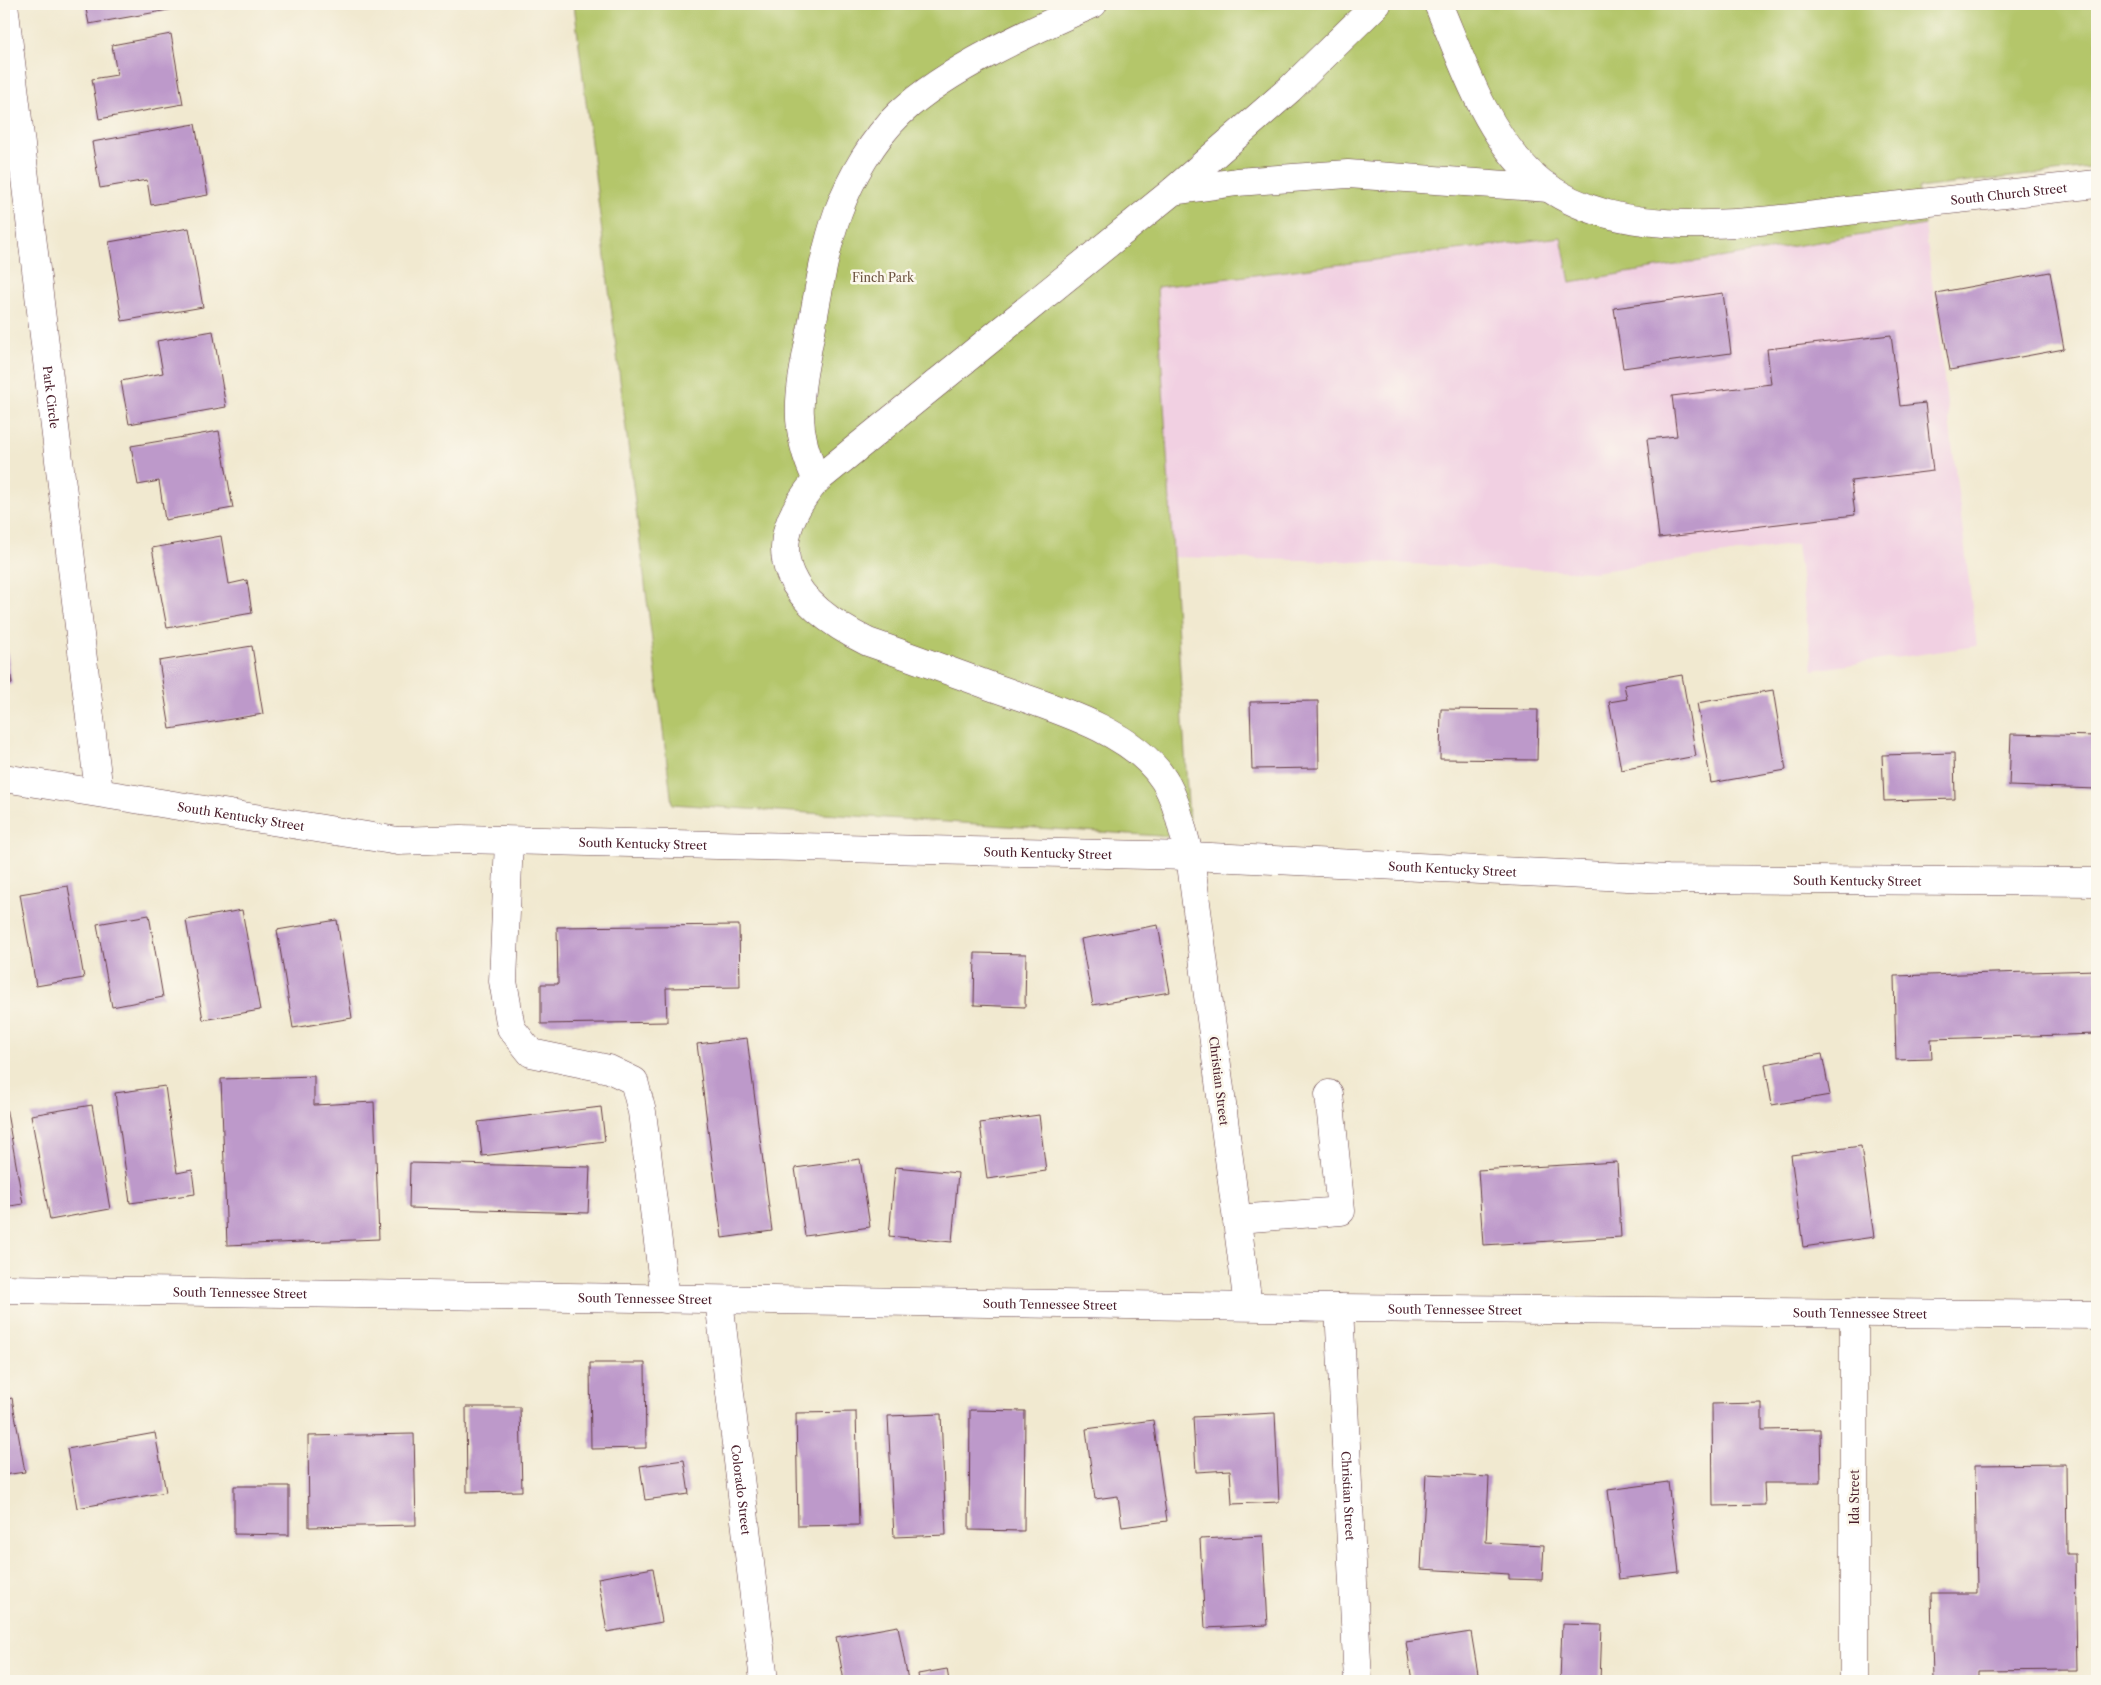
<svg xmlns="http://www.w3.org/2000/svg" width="2101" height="1685" font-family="'Libre Caslon Text',serif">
<rect width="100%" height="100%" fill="#fbf7ec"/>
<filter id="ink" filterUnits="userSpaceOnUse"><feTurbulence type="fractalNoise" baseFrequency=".02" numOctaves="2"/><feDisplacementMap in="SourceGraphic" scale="10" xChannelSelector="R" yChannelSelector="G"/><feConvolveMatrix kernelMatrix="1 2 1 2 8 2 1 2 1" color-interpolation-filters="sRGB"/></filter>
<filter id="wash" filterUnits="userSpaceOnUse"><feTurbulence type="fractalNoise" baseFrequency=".0096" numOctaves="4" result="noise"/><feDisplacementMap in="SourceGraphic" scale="20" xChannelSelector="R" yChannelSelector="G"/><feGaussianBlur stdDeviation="1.12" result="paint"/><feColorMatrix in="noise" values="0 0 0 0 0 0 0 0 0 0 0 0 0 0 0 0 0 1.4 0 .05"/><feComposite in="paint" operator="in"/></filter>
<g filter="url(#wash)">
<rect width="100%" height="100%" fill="#f1e9d0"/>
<path fill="#f1d0e2" d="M 1925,225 L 1977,646 L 1813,670 L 1797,544 L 1593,572 L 1342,561 L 1173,557 L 1157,287 L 1561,237 L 1570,282 Z"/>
<path fill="#b4c66a" stroke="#7f724a" d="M 574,4 L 2097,4 L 2097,167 L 1918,188 L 1925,225 L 1570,282 L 1561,237 L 1157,287 L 1190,838 L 672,804 Z"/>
<g id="blocks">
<g fill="#bd99ca">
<path d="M 85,4 L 173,4 L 174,9 L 89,24 Z"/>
<path d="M 171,34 L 183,104 L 99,119 L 92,79 L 117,75 L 112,45 Z"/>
<path d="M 195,124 L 208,195 L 151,205 L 147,180 L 100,188 L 92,142 Z"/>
<path d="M 189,228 L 203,307 L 122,321 L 109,242 Z"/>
<path d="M 2050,272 L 2064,349 L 1950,370 L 1936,293 Z"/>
<path d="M 2093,277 L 2097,277 L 2097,297 L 2096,297 Z"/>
<path d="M 1723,293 L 1731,353 L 1623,368 L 1614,308 Z"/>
<path d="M 213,331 L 226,407 L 129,424 L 121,381 L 163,373 L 157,341 Z"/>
<path d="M 1891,335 L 1900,406 L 1925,403 L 1933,471 L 1851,481 L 1855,515 L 1659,538 L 1647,439 L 1677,436 L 1672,396 L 1771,384 L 1767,349 Z"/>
<path d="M 219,431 L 233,508 L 165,520 L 159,481 L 138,485 L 131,446 Z"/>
<path d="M 221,536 L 229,584 L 247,580 L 252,613 L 167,628 L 152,548 Z"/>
<path d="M 4,629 L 12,684 L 4,685 Z"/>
<path d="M 252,646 L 263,714 L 170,729 L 159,661 Z"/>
<path d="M 1682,675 L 1696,756 L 1621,770 L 1609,702 L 1627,699 L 1624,685 Z"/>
<path d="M 1773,690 L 1786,770 L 1711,783 L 1697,703 Z"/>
<path d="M 1318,701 L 1319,768 L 1252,769 L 1250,702 Z"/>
<path d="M 1441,709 L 1538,710 L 1537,760 L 1440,759 Z"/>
<path d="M 2011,734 L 2097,736 L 2097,789 L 2009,786 Z"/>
<path d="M 1954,753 L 1955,799 L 1884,801 L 1882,755 Z"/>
<path d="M 68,886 L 84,978 L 36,986 L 20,894 Z"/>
<path d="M 242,910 L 260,1010 L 203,1020 L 186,920 Z"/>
<path d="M 149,915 L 163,997 L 112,1007 L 97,924 Z"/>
<path d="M 337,920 L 352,1018 L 293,1028 L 277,930 Z"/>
<path d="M 739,925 L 740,987 L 666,988 L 667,1022 L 541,1024 L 541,984 L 558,984 L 557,927 Z"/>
<path d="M 1158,925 L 1170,992 L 1093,1005 L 1081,939 Z"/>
<path d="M 975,953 L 1026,954 L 1025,1007 L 974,1005 Z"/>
<path d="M 2097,970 L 2097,1034 L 1931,1039 L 1932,1059 L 1896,1060 L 1894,976 Z"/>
<path d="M 747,1038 L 772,1231 L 722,1238 L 697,1044 Z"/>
<path d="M 1822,1054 L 1830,1095 L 1772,1105 L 1765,1064 Z"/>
<path d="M 314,1076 L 314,1105 L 374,1102 L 379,1239 L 227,1245 L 221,1079 Z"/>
<path d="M 165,1086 L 177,1173 L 192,1170 L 195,1194 L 130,1203 L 115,1093 Z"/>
<path d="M 92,1105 L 110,1209 L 50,1220 L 31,1115 Z"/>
<path d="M 6,1107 L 23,1204 L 4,1207 L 4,1108 Z"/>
<path d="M 601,1107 L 605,1141 L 482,1156 L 478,1122 Z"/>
<path d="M 1039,1115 L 1046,1171 L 987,1179 L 980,1123 Z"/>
<path d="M 1861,1146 L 1874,1237 L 1803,1247 L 1791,1155 Z"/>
<path d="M 860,1159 L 870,1227 L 805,1236 L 795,1168 Z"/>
<path d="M 1617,1162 L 1621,1237 L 1483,1245 L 1478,1170 Z"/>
<path d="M 410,1163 L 590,1167 L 588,1213 L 409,1208 Z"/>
<path d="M 895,1167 L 958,1173 L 952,1242 L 889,1236 Z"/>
<path d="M 590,1363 L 645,1363 L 646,1448 L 591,1449 Z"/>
<path d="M 12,1398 L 25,1472 L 4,1475 L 4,1400 Z"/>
<path d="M 1762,1403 L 1762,1430 L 1820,1429 L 1821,1483 L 1764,1483 L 1765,1505 L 1713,1506 L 1712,1404 Z"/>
<path d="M 466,1407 L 520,1407 L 522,1491 L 467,1492 Z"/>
<path d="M 970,1410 L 1025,1411 L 1024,1531 L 969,1530 Z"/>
<path d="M 856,1412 L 859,1525 L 798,1526 L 796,1413 Z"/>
<path d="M 1275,1413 L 1279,1502 L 1232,1504 L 1230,1470 L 1196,1472 L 1193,1417 Z"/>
<path d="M 941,1414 L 946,1535 L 894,1537 L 888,1416 Z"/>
<path d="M 1153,1420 L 1167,1521 L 1122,1527 L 1118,1496 L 1095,1499 L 1086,1429 Z"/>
<path d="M 155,1433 L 166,1492 L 77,1508 L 67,1449 Z"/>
<path d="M 414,1434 L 416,1525 L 309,1527 L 308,1436 Z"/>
<path d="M 684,1460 L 689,1494 L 645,1500 L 640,1466 Z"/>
<path d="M 2066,1464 L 2067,1554 L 2075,1554 L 2077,1670 L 1979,1671 L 1979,1681 L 1933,1681 L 1931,1593 L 1977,1593 L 1975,1465 Z"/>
<path d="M 1426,1474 L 1489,1477 L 1486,1542 L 1544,1545 L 1542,1580 L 1509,1579 L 1509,1574 L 1421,1569 Z"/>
<path d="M 1668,1482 L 1679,1572 L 1619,1579 L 1608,1490 Z"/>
<path d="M 234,1486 L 289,1486 L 289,1535 L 234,1534 Z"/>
<path d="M 1263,1536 L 1268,1625 L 1205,1628 L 1200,1539 Z"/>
<path d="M 653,1568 L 662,1622 L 607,1632 L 598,1578 Z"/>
<path d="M 1562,1624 L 1602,1625 L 1600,1681 L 1560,1681 Z"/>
<path d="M 898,1626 L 908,1680 L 844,1681 L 836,1637 Z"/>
<path d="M 1471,1632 L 1478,1674 L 1430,1681 L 1412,1681 L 1406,1642 Z"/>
<path d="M 947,1669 L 949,1681 L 919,1681 L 918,1674 Z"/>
</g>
</g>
</g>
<g filter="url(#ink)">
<use href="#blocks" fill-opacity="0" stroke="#633d44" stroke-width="1"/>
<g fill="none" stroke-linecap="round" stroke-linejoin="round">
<defs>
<g id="minor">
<path id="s1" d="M 4,4 L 99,792"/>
<path id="s2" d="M 1438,4 C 1462,60 1483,127 1528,171 C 1610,251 1763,220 1865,209 C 1942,201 2020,192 2097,184"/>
<path d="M 1173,191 L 1237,182 L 1348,174 L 1549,188"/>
<path d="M 817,480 C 789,424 801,385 812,326 C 819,287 825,249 838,212 C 851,177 873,139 900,113 C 947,69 1033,30 1093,4"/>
<path id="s3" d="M 4,778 L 398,841 L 460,839 L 1190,856 L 1668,879 L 2097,882"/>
<path d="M 509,841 L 503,981 L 511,1028 L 531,1053 L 609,1069 L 634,1081 L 642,1112 L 665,1299"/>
<path d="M 1237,1219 L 1341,1211 L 1329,1094"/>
<path id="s4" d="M 4,1289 L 1339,1308 L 2097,1315"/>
<path id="s5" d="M 719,1300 L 764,1681"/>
<path d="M 1248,1306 L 1190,856 C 1182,832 1178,802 1164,780 C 1131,728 1045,706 990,686 C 949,671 909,656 868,642 C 793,605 753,553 817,480 L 1173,191 L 1290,89 L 1377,4"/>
<path id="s6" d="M 1339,1308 L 1358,1681"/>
<path d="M 1854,1312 L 1854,1681"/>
</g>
</defs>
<use href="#minor" stroke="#633d44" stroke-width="29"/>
<path stroke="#633d44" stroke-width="3" stroke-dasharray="1 4" stroke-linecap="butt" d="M 1669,4 L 1675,6 L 1719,8 L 1743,4"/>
<use href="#minor" stroke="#fff" stroke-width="28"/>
</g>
</g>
<g text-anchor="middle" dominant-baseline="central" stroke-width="5" stroke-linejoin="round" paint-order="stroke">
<g font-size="12" fill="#4a1f2b" stroke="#fbf7ec">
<text stroke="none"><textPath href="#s2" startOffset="686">South Church Street</textPath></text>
<text stroke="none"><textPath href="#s1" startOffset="396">Park Circle</textPath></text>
<text stroke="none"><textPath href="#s3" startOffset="240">South Kentucky Street</textPath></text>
<text stroke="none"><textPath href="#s3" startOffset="644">South Kentucky Street</textPath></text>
<text stroke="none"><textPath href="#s3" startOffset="1049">South Kentucky Street</textPath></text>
<text stroke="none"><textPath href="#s3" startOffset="1454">South Kentucky Street</textPath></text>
<text stroke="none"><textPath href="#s3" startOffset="1859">South Kentucky Street</textPath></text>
<text transform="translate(1219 1081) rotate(83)">Christian Street</text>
<text stroke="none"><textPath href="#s4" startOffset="236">South Tennessee Street</textPath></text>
<text stroke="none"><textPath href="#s4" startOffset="641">South Tennessee Street</textPath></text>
<text stroke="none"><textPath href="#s4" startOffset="1046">South Tennessee Street</textPath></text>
<text stroke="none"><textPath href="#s4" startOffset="1451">South Tennessee Street</textPath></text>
<text stroke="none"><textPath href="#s4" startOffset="1856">South Tennessee Street</textPath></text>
<text stroke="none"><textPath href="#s5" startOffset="191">Colorado Street</textPath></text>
<text stroke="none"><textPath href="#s6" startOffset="188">Christian Street</textPath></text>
<text transform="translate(1854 1497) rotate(-90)">Ida Street</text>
</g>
<g font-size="12" fill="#6a513e" stroke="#fbf7ec">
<text x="883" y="277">Finch Park</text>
</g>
</g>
<rect width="2101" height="1685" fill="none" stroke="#fbf7ec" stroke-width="20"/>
</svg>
